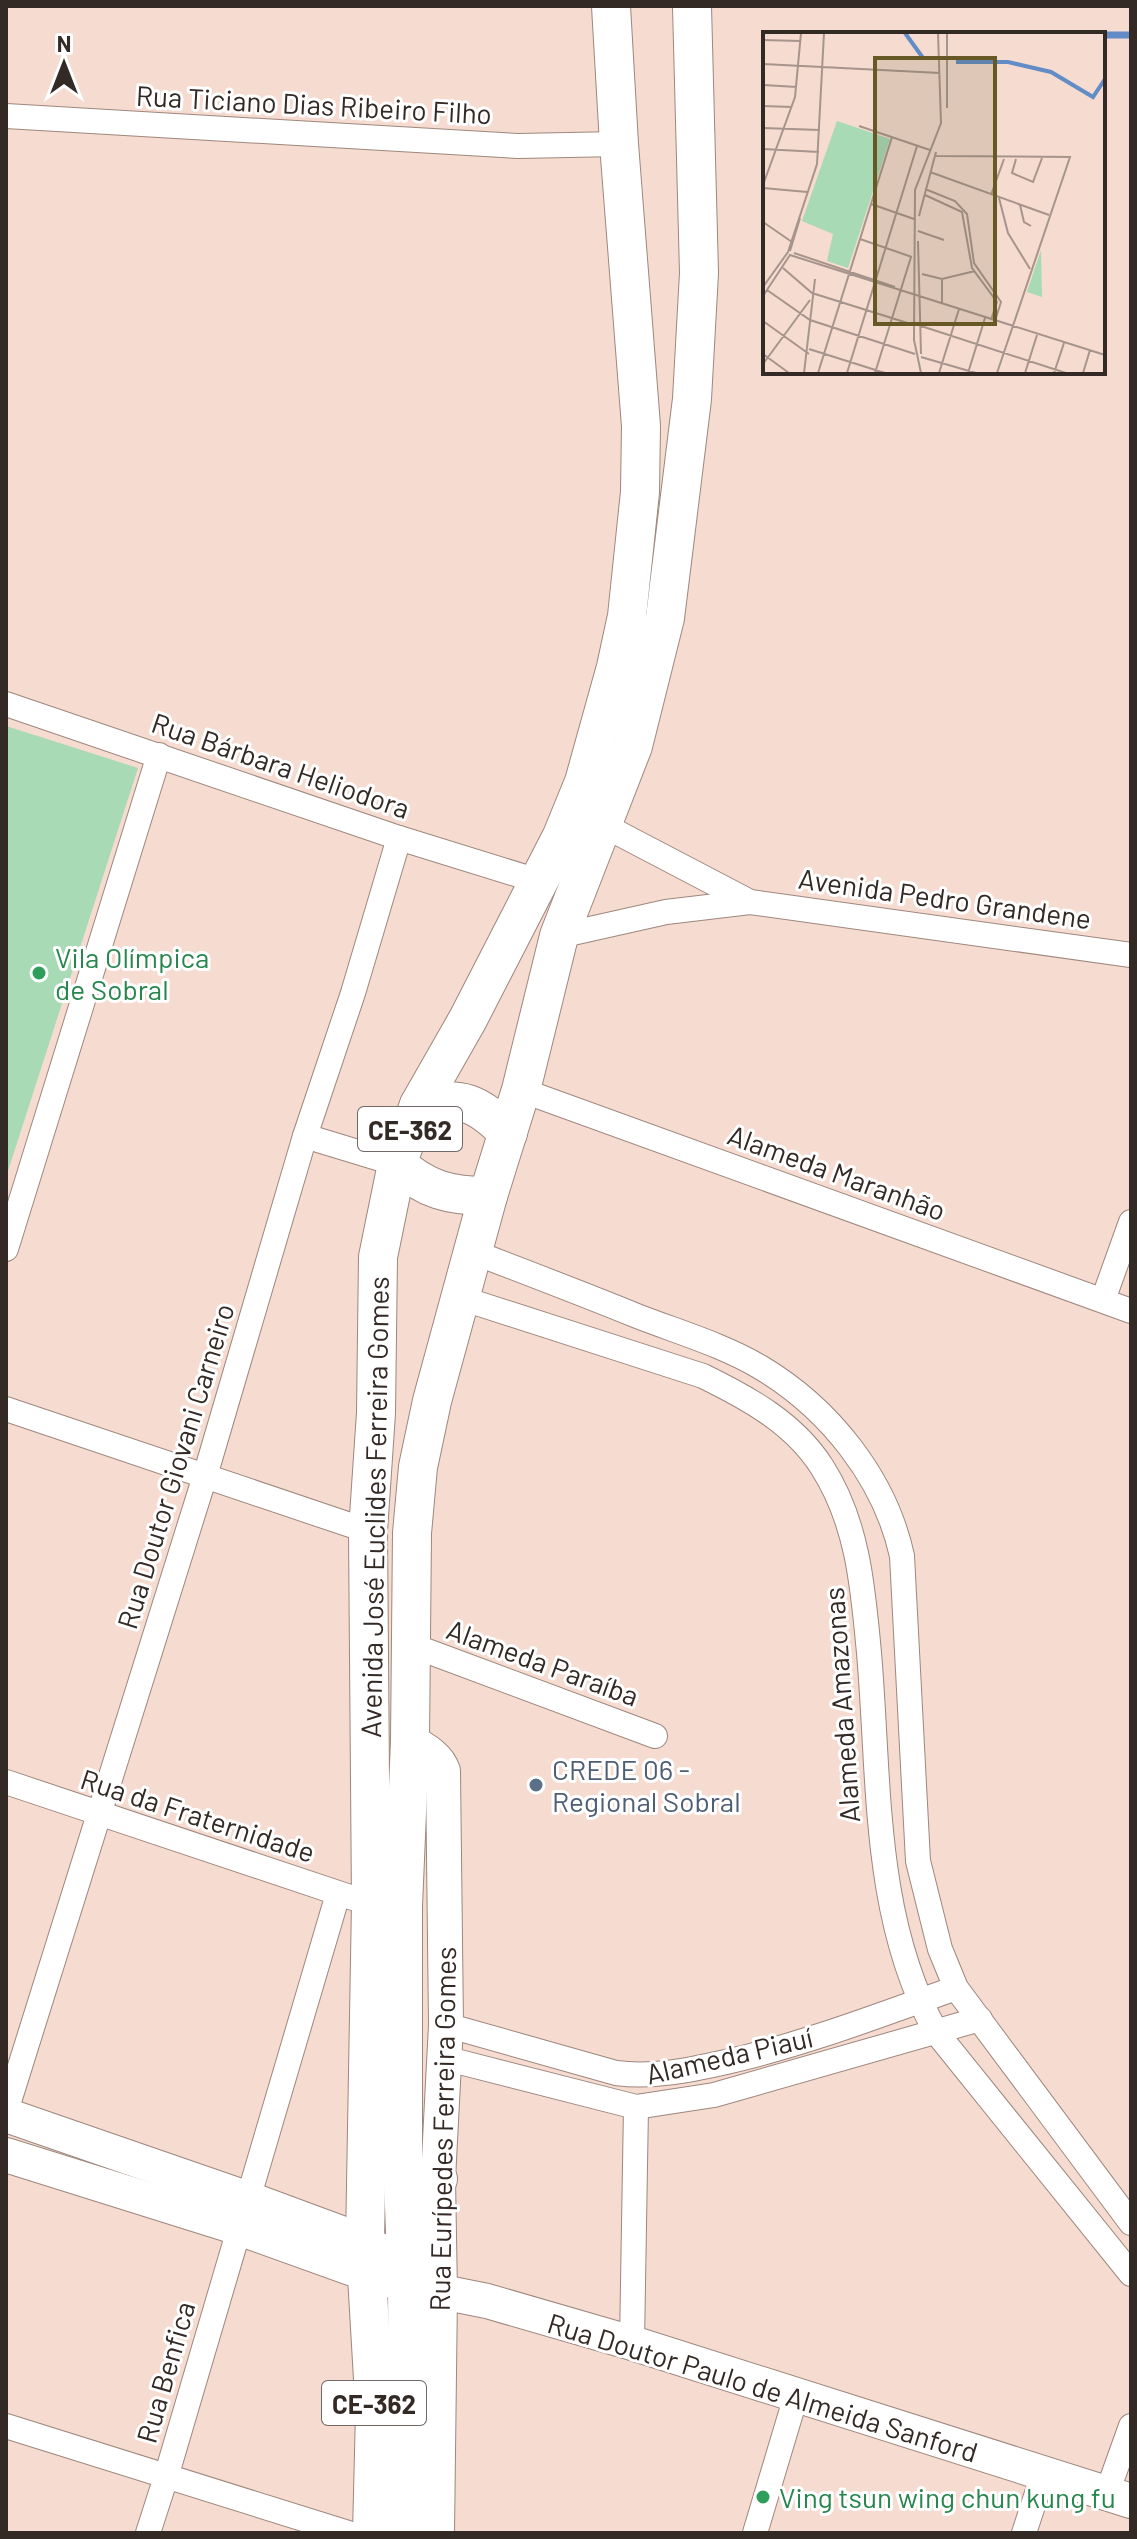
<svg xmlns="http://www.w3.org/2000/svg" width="1137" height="2539" font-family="Barlow,sans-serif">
<rect width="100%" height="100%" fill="#f5dbd0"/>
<path fill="#a7dab5" d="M 6,726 L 138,768 L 6,1177 Z"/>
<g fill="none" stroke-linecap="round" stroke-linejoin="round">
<path stroke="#618cc6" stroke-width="7" d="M 1103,35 L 1131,35"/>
<defs>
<g id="street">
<path d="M 6,116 L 518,146 L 619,144"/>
<path d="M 6,704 L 399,838 L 538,881"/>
<path d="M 601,824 L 750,902"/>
<path d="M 559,936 L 666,912 L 750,902 L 1131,955"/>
<path d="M 521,1090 L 1131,1311"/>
<path d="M 305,1136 L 397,1164"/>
<path d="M 6,1249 L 159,755"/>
<path d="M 473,1252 C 528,1273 583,1294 637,1316 C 678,1332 723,1345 760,1367 C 829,1408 885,1478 902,1556 L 918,1861 L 940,1949 L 956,1988 L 1131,2223"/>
<path d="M 461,1298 L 703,1376 C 748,1398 794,1423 822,1467 C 858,1523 863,1588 869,1653 C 880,1779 872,1917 936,2032 L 1131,2274"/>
<path d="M 1103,1300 L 1131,1222"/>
<path d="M 6,1409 L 368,1531"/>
<path d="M 411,1645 L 655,1736"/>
<path d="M 6,1782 L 353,1898"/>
<path d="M 446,2025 L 616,2073 C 653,2078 690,2070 726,2062 C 805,2044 880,2015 956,1988"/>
<path d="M 444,2058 L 636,2107 L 714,2095 L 980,2019"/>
<path d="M 6,2111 L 205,1476 L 305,1136 L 353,993 L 399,838"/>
<path d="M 632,2343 L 636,2107"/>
<path d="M 6,2426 L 348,2533"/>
<path d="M 1107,2493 L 1131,2426"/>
<path d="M 148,2533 L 166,2477 L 338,1894"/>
<path d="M 755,2533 L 796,2396"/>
<path d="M 1024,2533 L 1043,2475"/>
</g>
<g id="secondary">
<path d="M 410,1741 C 423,1749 438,1756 443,1771 L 446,2025 L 438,2179 L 440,2292 L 437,2533"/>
<path d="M 6,2115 L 249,2199 L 365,2242 L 389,2256"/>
<path d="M 6,2155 L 239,2228 L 367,2274 L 407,2285 L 487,2301 L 632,2343 L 1131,2501"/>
</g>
<g id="primary">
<path d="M 419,1105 C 462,1096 477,1102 508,1133"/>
<path d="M 397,1164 C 426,1190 450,1196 488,1196"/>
<path d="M 403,2178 L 438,2179"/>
<path d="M 372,2533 L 375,2413 L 365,2242 L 371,1903 L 368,1531 L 376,1413 L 378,1257 L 397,1164 L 419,1105 L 468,1019 L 562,836 L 584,782 L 616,667 L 627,616 L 640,492 L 641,426 L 619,144 L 611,6"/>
<path d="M 409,2533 L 407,2285 L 403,2178 L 403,1906 L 410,1741 L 412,1533 L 418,1467 L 432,1401 L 488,1196 L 521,1090 L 559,936 L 633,746 L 665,618 L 692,399 L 699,273 L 692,6"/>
</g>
</defs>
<use href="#street" stroke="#9e877d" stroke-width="26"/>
<use href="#secondary" stroke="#9e877d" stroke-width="36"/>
<use href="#primary" stroke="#9e877d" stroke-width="40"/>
<use href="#street" stroke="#fff" stroke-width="24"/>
<use href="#secondary" stroke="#fff" stroke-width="34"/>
<use href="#primary" stroke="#fff" stroke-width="38"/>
</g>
<g fill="#2e9e5b" stroke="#fff" stroke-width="3">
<circle cx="39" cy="973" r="8"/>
<circle cx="763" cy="2497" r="8"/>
</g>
<circle fill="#5c6f8a" stroke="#fff" stroke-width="3" cx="536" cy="1785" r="8"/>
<g text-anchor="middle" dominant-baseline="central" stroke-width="6" stroke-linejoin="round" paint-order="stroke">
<g fill="#fff" stroke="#706966" stroke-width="2">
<rect x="358" y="1107" width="104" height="44" rx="6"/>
<rect x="322" y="2381" width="104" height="44" rx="6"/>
</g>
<g font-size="26" font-weight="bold" fill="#332925">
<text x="410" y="1129">CE-362</text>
<text x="374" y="2403">CE-362</text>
</g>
<g font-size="28" fill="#332925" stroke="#fff">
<text transform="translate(314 104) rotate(3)">Rua Ticiano Dias Ribeiro Filho</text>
<text transform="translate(281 765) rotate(19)">Rua Bárbara Heliodora</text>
<text transform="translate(945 898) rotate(8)">Avenida Pedro Grandene</text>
<text transform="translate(837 1172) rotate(20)">Alameda Maranhão</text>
<text transform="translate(175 1466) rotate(-73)">Rua Doutor Giovani Carneiro</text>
<text transform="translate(374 1507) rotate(-89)">Avenida José Euclides Ferreira Gomes</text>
<text transform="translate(543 1662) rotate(20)">Alameda Paraíba</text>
<text transform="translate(841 1705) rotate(-94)">Alameda Amazonas</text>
<text transform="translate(198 1815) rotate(18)">Rua da Fraternidade</text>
<text transform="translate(729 2055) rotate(-13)">Alameda Piauí</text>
<text transform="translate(442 2129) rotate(-89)">Rua Eurípedes Ferreira Gomes</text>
<text transform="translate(165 2372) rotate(-74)">Rua Benfica</text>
<text transform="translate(763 2387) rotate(17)">Rua Doutor Paulo de Almeida Sanford</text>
</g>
<g font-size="28" fill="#27864d" stroke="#fff" text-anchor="start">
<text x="55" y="957">Vila Olímpica<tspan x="55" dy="32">de Sobral</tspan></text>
<text x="779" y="2497">Ving tsun wing chun kung fu</text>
</g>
<g font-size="28" fill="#4e5e75" stroke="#fff" text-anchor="start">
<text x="552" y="1769">CREDE 06 -<tspan x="552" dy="32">Regional Sobral</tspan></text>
</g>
</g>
<g transform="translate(763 32)">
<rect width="342" height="342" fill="#f5dbd0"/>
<path d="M 74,89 L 127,107 L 85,236 L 64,229 L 70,202 L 39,189 ZM 278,218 L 279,265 L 264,260 Z" fill="#a7dab5"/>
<path fill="none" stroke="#618cc6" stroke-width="4" d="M 142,1 L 160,26 L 170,26M 193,30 L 245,30 L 288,40 L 330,65 L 342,47"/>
<path fill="none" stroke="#a7948c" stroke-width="2" d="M 184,1 L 184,76M 0,8 L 37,9M 0,32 L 177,41M 0,53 L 34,55M 0,74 L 29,75M 96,94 L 167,118M 0,96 L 57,98M 0,117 L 56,120M 173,124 L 307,125 L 234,341M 253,127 L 249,141 L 270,150 L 279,126M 167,140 L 286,183M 0,153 L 32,65 L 38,1M 0,156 L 44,160M 162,157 L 192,169 L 204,182 L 211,231 L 238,270 L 232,289M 162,163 L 199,180 L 209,236 L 234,270 L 228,288M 228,163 L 241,127M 236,166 L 245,201 L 267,237M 108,172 L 151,187M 257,173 L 261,190 L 268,194M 156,184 L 173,120M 0,190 L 29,210M 155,199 L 181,208M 97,207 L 149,225M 155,209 L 158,322M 27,219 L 37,186M 25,220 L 54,132 L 61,1M 31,221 L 132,255M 20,236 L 49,261 L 151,293M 159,242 L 179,247 L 212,239M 0,255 L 25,220M 4,258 L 47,288 L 152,322M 0,264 L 27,223 L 342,323M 179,272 L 179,247M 0,289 L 46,322M 155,293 L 303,341M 46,317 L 122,341M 0,322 L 26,341M 158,325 L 213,341M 0,332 L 47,268M 41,341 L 52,247M 55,341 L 129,105M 84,341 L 154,114M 112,341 L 148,225M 158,341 L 151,308 L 152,158 L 178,91 L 175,1M 176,341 L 196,277M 205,341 L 222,286M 262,341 L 274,303M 291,341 L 301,311M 320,341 L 327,318"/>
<path fill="#685825" fill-opacity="0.15" stroke="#685825" stroke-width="4" d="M 112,26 L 232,26 L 232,292 L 112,292 Z"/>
<rect width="342" height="342" fill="none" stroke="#332925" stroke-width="4"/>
</g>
<rect width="1137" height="2539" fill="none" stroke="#332925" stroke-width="16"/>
<g transform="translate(64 64)" stroke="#ffffff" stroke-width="6" paint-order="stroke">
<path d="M0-6L14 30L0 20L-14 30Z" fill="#332925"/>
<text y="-12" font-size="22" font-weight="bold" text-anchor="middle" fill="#332925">N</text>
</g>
</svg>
